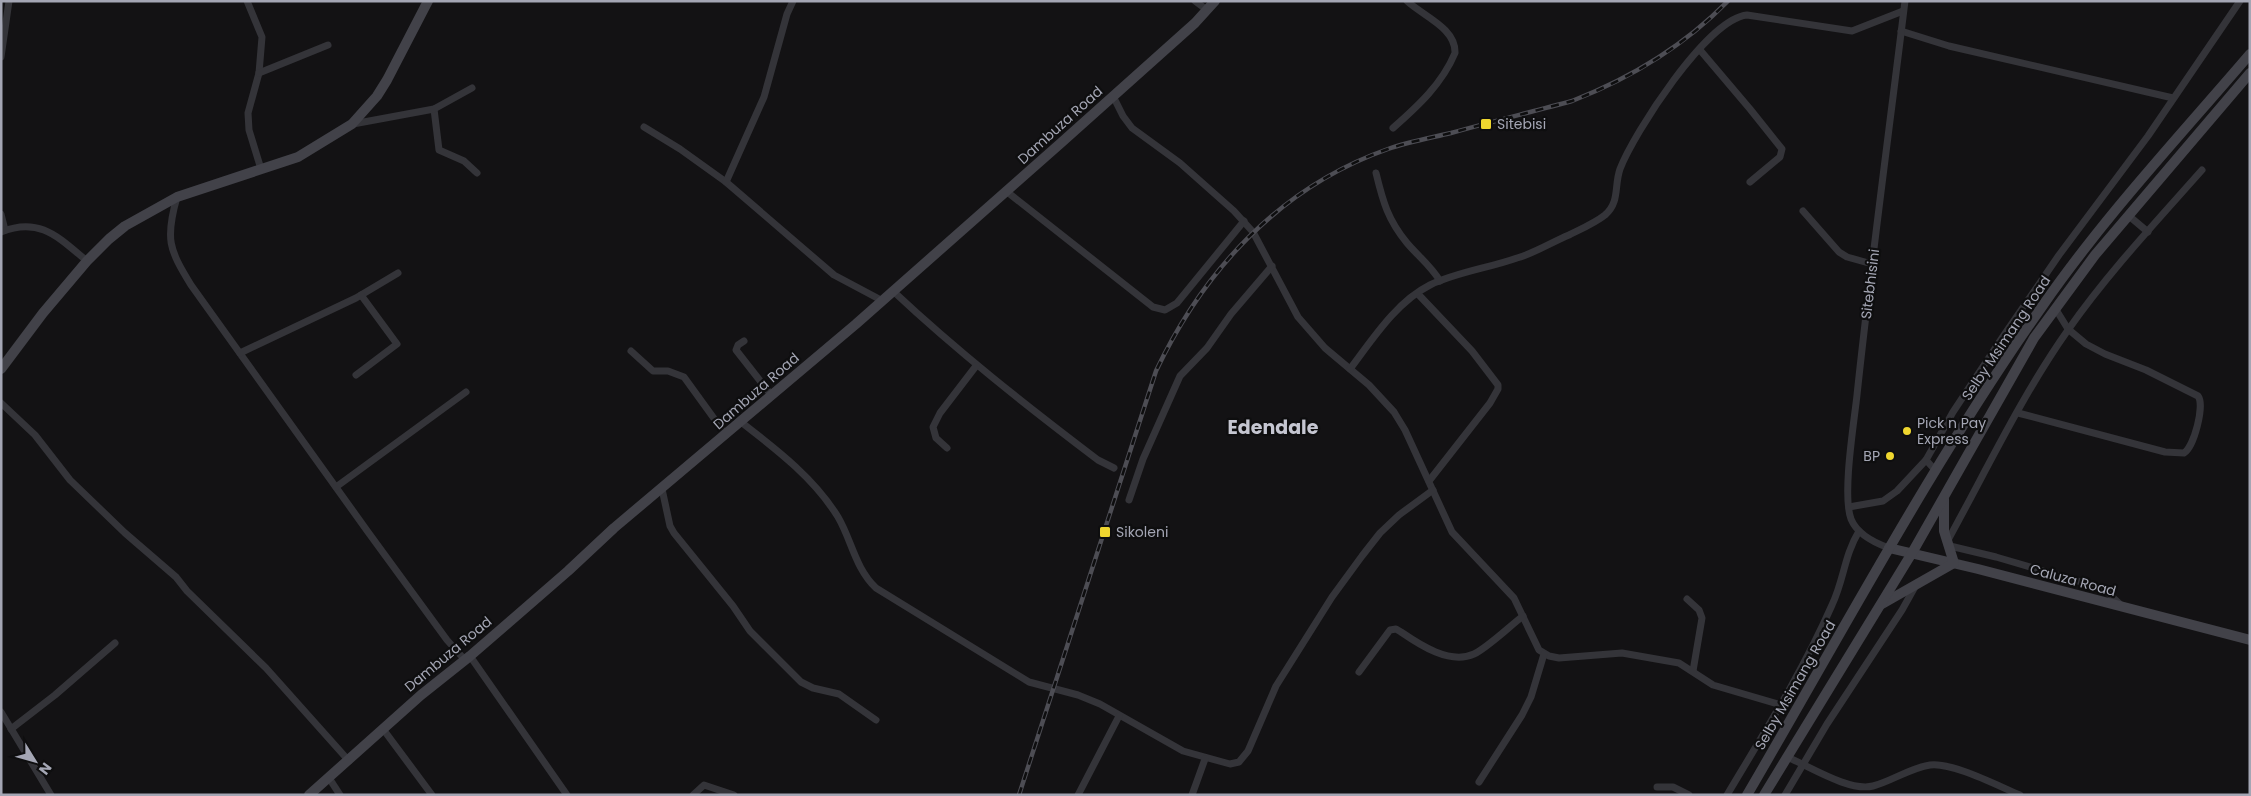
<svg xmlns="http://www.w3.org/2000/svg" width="2251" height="796" font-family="Poppins,sans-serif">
<rect width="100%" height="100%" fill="#131214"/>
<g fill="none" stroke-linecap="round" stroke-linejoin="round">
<g stroke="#343439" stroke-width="7">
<path d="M 247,1 L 262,37 L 259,73 L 248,113 L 249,130 L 261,169"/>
<path d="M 1195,1 L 1207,10"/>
<path d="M 1901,31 L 1949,46 L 2173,98"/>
<path d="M 1700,50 L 1750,109 L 1782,149 L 1780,157 L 1750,182"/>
<path d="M 1,57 L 9,1"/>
<path d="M 259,73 L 328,45"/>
<path d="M 1113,96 L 1123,116 L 1132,128 L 1180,163 L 1234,211 L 1253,232 L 1298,317 L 1325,348 L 1369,385 L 1394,412 L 1405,430 L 1452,532 L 1514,598 L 1539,650 L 1549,656 L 1559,658 L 1622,653 L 1679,663 L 1713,685 L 1781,705"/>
<path d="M 434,109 L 439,150 L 464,161 L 477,173"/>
<path d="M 353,124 L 434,109 L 472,88"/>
<path d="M 644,127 L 680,149 L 726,182 L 834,275 L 881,300"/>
<path d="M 1393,128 C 1418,106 1442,84 1455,53 C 1456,28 1423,16 1407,1"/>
<path d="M 1376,173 C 1383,202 1388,220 1407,243 C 1418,256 1431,266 1440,281"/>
<path d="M 726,182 L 764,97 L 787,14 L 793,1"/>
<path d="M 1006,191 L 1153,307 L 1165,310 L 1177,303 L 1244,221"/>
<path d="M 177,197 C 165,239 169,249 191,285 L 368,532 L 447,640 L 465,660"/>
<path d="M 1803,211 L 1839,252 L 1847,257 L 1872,264"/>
<path d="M 1,214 L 5,230"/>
<path d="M 2129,216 L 2148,232"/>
<path d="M 1,232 C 40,216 59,238 87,261"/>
<path d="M 893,291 C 958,352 1027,406 1098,460 L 1114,468"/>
<path d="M 1418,294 L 1472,351 L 1498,385 L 1498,389 L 1490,403 L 1429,481"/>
<path d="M 744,341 L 738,345 L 736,350 L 772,396"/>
<path d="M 631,351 L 653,371 L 668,371 L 684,377 L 726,435"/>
<path d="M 240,353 L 356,298 L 398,273"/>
<path d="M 1350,369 C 1372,340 1396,302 1430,285 C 1457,272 1489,268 1517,258 C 1535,253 1552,242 1569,235 C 1581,229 1595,223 1605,215 C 1620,202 1614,186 1620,169 C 1634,133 1707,19 1747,15 L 1852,31 L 1903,11"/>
<path d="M 356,375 L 397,344 L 361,295"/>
<path d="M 1,403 L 35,435 L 70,480 L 125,533 L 176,577 L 187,591 L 266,668 L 349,761"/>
<path d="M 2018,413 L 2165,452 L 2184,453 C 2194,447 2205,405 2198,396 L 2146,370 L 2105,354 L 2086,344 L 2068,329 L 2055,308"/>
<path d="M 741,422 C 777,450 814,478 838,517 C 852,541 855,568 876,588 L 1029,682 L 1078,695 L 1100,704 L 1183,751 L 1230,764 L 1239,762 L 1248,751 L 1276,686 L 1332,597 L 1362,556 L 1380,533 L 1399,515 L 1433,490"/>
<path d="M 947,448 L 936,438 L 933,427 L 940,413 L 976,366"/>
<path d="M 1936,471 L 1926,460 L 1953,412 L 2002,338 L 2059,255 L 2148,136 L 2240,1"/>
<path d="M 336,487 L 466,392"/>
<path d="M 662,489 L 670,526 L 674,533 L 733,606 L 750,631 L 801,682 L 813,688 L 839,694 L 876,720"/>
<path d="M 1129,500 L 1143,459 L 1180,376 L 1207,348 L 1231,314 L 1272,266"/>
<path d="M 1849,507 L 1883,501 L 1897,491 L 1926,460"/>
<path d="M 1948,540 C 1986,471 2022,395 2068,330 C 2108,273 2156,222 2202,170"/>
<path d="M 1950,546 L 1996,557 L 2088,584 L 2106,591 L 2123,607"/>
<path d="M 1889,548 C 1875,543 1857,534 1851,519 C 1842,495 1854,423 1857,395 C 1871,263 1889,132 1905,1"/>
<path d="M 1687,599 L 1699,610 L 1702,618 L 1693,671"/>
<path d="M 470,656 L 567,795"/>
<path d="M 1359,672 L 1390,630 L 1396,629 L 1401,632 C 1420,645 1450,665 1474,654 C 1487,648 1510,626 1523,616"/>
<path d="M 1,712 L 51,795"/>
<path d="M 11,729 L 55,695 L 115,643"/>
<path d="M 383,729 L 432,795"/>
<path d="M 1787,757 C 1809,766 1849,792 1873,786 C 1892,781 1910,768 1930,765 C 1952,762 1998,786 2020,795"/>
<path d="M 329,778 L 340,795"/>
<path d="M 1479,782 L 1522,715 L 1531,697 L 1544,654"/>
<path d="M 1657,787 L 1673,787 L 1689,795"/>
<path d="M 693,795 L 704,785 L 734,795"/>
<path d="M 1078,795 L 1119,716"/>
<path d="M 1192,795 L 1205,759"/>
<path d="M 1727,795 C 1764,733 1803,671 1832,605 C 1844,580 1844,556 1859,531"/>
<path d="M 1785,795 L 1827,724 L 1902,610 L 1916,585"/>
</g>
<g stroke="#424249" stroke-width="10">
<path d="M 1,369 L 43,313 L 87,261 L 109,239 L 125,226 L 177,197 L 298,157 L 352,124 L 377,96 L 387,80 L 428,1"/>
<path d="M 1889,548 L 1978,569 L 2250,640"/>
<path d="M 1882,604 L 1954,563 L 1944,531 L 1944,499"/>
<path d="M 309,795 L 421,695 L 470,656 L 568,571 L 614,528 L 856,324 L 1062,142 L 1195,23 L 1215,1"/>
<path d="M 1747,795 C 1843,631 1932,463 2041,308 C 2103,218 2179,137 2250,54"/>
<path d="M 1764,795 L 1912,553 L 2034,338 L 2095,255 L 2250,73"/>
</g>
<defs>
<path id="rail" d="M 1019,795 L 1156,371 C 1204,270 1280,187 1388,149 C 1408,142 1430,138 1451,133 C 1491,122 1531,112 1572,101 C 1631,78 1683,47 1728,1"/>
</defs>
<use href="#rail" stroke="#4d4d54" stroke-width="4.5"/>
<use href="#rail" stroke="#0e0e0f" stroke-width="2.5" stroke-dasharray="8" stroke-linecap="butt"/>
</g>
<g fill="#efd62f" stroke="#0e0e0f" stroke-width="2">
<rect x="1480" y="118" width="12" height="12" rx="2.5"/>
<circle cx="1907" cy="431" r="5"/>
<circle cx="1890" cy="456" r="5"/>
<rect x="1099" y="526" width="12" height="12" rx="2.5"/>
</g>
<g text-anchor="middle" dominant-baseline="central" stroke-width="4.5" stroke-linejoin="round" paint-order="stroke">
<g font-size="14" fill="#a4a6b4" stroke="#0e0e0f" text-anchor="start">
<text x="1497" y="124">Sitebisi</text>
<text x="1917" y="423">Pick n Pay<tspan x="1917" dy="16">Express</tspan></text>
<text x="1880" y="456" text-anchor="end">BP</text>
<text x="1116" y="532">Sikoleni</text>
</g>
<g font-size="14" fill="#a4a6b4" stroke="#0e0e0f">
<text transform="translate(1060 125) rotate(-42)">Dambuza Road</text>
<text transform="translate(1870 284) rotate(-83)">Sitebhisini</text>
<text transform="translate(2006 338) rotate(-56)">Selby Msimang Road</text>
<text transform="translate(756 391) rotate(-41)">Dambuza Road</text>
<text transform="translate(2073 580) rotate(15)">Caluza Road</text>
<text transform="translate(448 654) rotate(-40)">Dambuza Road</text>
<text transform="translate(1795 685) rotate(-60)">Selby Msimang Road</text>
</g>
<g font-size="19" font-weight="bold" fill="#c5c6d1" stroke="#0e0e0f">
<text x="1273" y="427">Edendale</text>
</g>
</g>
<rect width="2251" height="796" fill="none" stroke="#a4a6b4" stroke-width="5"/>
<g transform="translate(35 761) rotate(127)" stroke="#0e0e0f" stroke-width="4" paint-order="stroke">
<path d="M0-4L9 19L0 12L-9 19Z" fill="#a4a6b4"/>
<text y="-8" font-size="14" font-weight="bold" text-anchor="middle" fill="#a4a6b4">N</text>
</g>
</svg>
